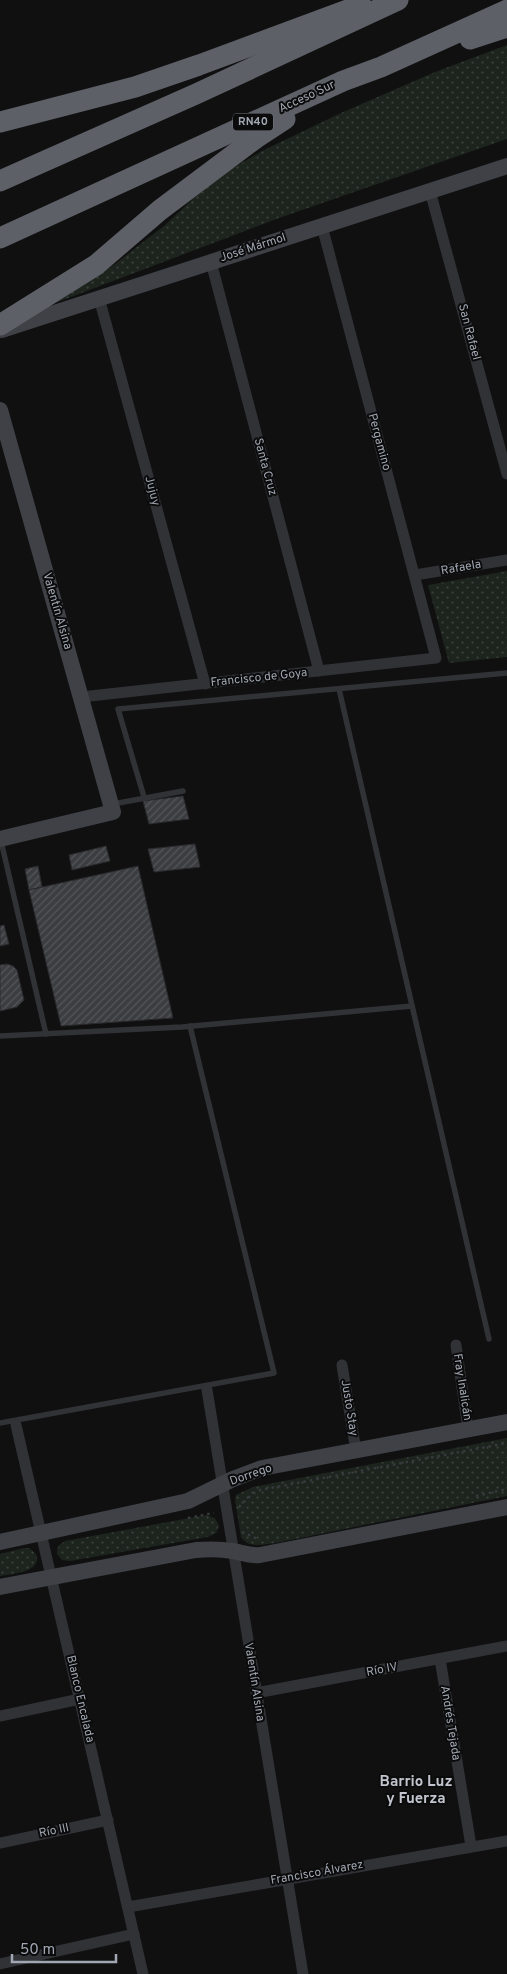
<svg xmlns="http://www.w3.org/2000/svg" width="507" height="1974" font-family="Overpass,sans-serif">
<defs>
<pattern id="green-dots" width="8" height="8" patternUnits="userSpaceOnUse" patternTransform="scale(1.25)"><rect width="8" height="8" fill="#1c241d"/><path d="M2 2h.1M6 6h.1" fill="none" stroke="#3a413b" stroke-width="1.8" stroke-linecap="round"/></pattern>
<pattern id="building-hatch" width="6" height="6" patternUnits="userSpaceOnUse" patternTransform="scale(1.25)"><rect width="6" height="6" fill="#3c3d41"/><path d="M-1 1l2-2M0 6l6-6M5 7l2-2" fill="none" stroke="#55565a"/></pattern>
</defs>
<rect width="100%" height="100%" fill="#101011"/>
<g fill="url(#green-dots)">
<path d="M 507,45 L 507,139 L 282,217 L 55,303 L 115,264 L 165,225 L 214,179 L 262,151 L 341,113 L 435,72 Z"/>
<path d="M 507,571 L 507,657 L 449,663 L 428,585 Z"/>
<path d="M 507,1438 L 507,1496 L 276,1543 C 265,1544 248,1549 241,1537 L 235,1500 L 236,1495 L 253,1487 Z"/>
<path d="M 206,1515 L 215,1518 L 219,1526 L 216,1533 L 208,1537 L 70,1561 L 62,1560 L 57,1554 L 58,1546 L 65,1541 Z"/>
<path d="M 24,1548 L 29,1548 C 33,1551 36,1553 37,1557 C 39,1573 10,1574 0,1576 L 0,1554 Z"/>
</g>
<g fill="url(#building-hatch)" stroke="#2a2a2d">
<path d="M 183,796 L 189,819 L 149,824 L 143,801 Z"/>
<path d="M 195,844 L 200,867 L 154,872 L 148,849 Z"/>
<path d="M 106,846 L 110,861 L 72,870 L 69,855 Z"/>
<path d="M 38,866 L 42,887 L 29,890 L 25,869 Z"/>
<path d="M 138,866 L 173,1018 L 61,1026 L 29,890 Z"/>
<path d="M 4,925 L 9,944 L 0,946 L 0,926 Z"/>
<path d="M 7,964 L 13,966 L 17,970 L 24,1000 L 17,1007 L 0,1011 L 0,965 Z"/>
</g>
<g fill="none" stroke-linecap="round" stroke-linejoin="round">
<g stroke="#37393d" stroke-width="2.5" stroke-dasharray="2.5 4" stroke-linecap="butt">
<path d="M 476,1496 L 507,1489"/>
<path d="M 239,1507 L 252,1494 L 260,1490 L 507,1443"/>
<path d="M 188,1518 L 214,1513"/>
<path d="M 242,1532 L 260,1540"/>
</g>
<g stroke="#313236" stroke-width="5.5">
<path d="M 339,689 L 489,1339"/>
<path d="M 144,797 L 118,709 L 507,673"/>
<path d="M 113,804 L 183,791"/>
<path d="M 1,841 L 46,1034"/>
<path d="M 0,1036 L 182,1027 L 412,1006"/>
<path d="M 0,1423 L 274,1373 L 190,1026"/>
</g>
<g stroke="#313236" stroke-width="11">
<path d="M 430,191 L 507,474"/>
<path d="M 211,262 L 319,671"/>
<path d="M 99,298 L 205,684"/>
<path d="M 415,575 L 507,560"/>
<path d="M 81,697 L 436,658 L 322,226"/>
<path d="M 456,1345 L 468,1429"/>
<path d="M 342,1365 L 356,1451"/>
<path d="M 207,1390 L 303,1974"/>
<path d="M 16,1425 L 143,1974"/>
<path d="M 440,1659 L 471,1846"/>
<path d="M 256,1693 L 507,1646"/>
<path d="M 0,1716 L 80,1699"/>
<path d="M 0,1843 L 108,1820"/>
<path d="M 128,1907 L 507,1841"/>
<path d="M 0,1964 L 134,1934"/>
</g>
<g stroke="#3f4146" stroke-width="16">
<path d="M 2,330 L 507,166"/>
<path d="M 0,410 L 113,812 L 0,839"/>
<path d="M 0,1542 L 188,1501 L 233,1479 L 262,1468 L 507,1422"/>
<path d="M 0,1587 L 196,1550 C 209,1549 221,1549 233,1551 C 244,1553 248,1556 260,1555 L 507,1507"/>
</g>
<g stroke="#5d6067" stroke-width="21">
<path d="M 470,39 L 507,27"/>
<path d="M 0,122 L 135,87 L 199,65 L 361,5"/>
<path d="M 0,181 L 196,94 L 398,0"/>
<path d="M 0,238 L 343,81 L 381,67 L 507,10"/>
<path d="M 0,325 L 96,265 L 160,210 L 256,138 L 285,119"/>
</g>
</g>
<g text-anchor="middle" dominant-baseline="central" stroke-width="4" stroke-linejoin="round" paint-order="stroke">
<rect fill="#0b0b0c" stroke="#747880" stroke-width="1" x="233" y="113.5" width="40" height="17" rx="4"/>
<g font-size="11" font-weight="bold" fill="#a1a7b2">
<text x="253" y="122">RN40</text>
</g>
<g font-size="12" fill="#a1a7b2" stroke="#0b0b0c">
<text transform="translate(307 97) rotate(-25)">Acceso Sur</text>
<text transform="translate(253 248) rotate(-18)">José Mármol</text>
<text transform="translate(469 332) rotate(75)">San Rafael</text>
<text transform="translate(379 442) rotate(75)">Pergamino</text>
<text transform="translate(265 467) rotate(75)">Santa Cruz</text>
<text transform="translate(152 491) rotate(75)">Jujuy</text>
<text transform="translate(461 568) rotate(-10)">Rafaela</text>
<text transform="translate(57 611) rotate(74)">Valentín Alsina</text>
<text transform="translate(259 678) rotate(-6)">Francisco de Goya</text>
<text transform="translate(462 1387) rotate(81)">Fray Inalicán</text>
<text transform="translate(349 1408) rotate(81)">Justo Stay</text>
<text transform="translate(251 1475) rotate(-19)">Dorrego</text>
<text transform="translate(382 1670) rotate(-11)">Río IV</text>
<text transform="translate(254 1682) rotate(81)">Valentín Alsina</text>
<text transform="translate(80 1699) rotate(77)">Blanco Encalada</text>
<text transform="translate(450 1723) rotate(81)">Andrés Tejada</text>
<text transform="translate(54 1831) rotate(-12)">Río III</text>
<text transform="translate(317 1873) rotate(-10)">Francisco Álvarez</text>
</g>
<g font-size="15" font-weight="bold" fill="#c2c5ce" stroke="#0b0b0c">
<text x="416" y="1782">Barrio Luz<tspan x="416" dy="17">y Fuerza</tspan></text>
</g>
</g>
<path d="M12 1954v8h104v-8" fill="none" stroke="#a1a7b2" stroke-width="2.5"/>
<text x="20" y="1954" font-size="15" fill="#a1a7b2" stroke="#0b0b0c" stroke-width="4" paint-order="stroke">50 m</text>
</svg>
